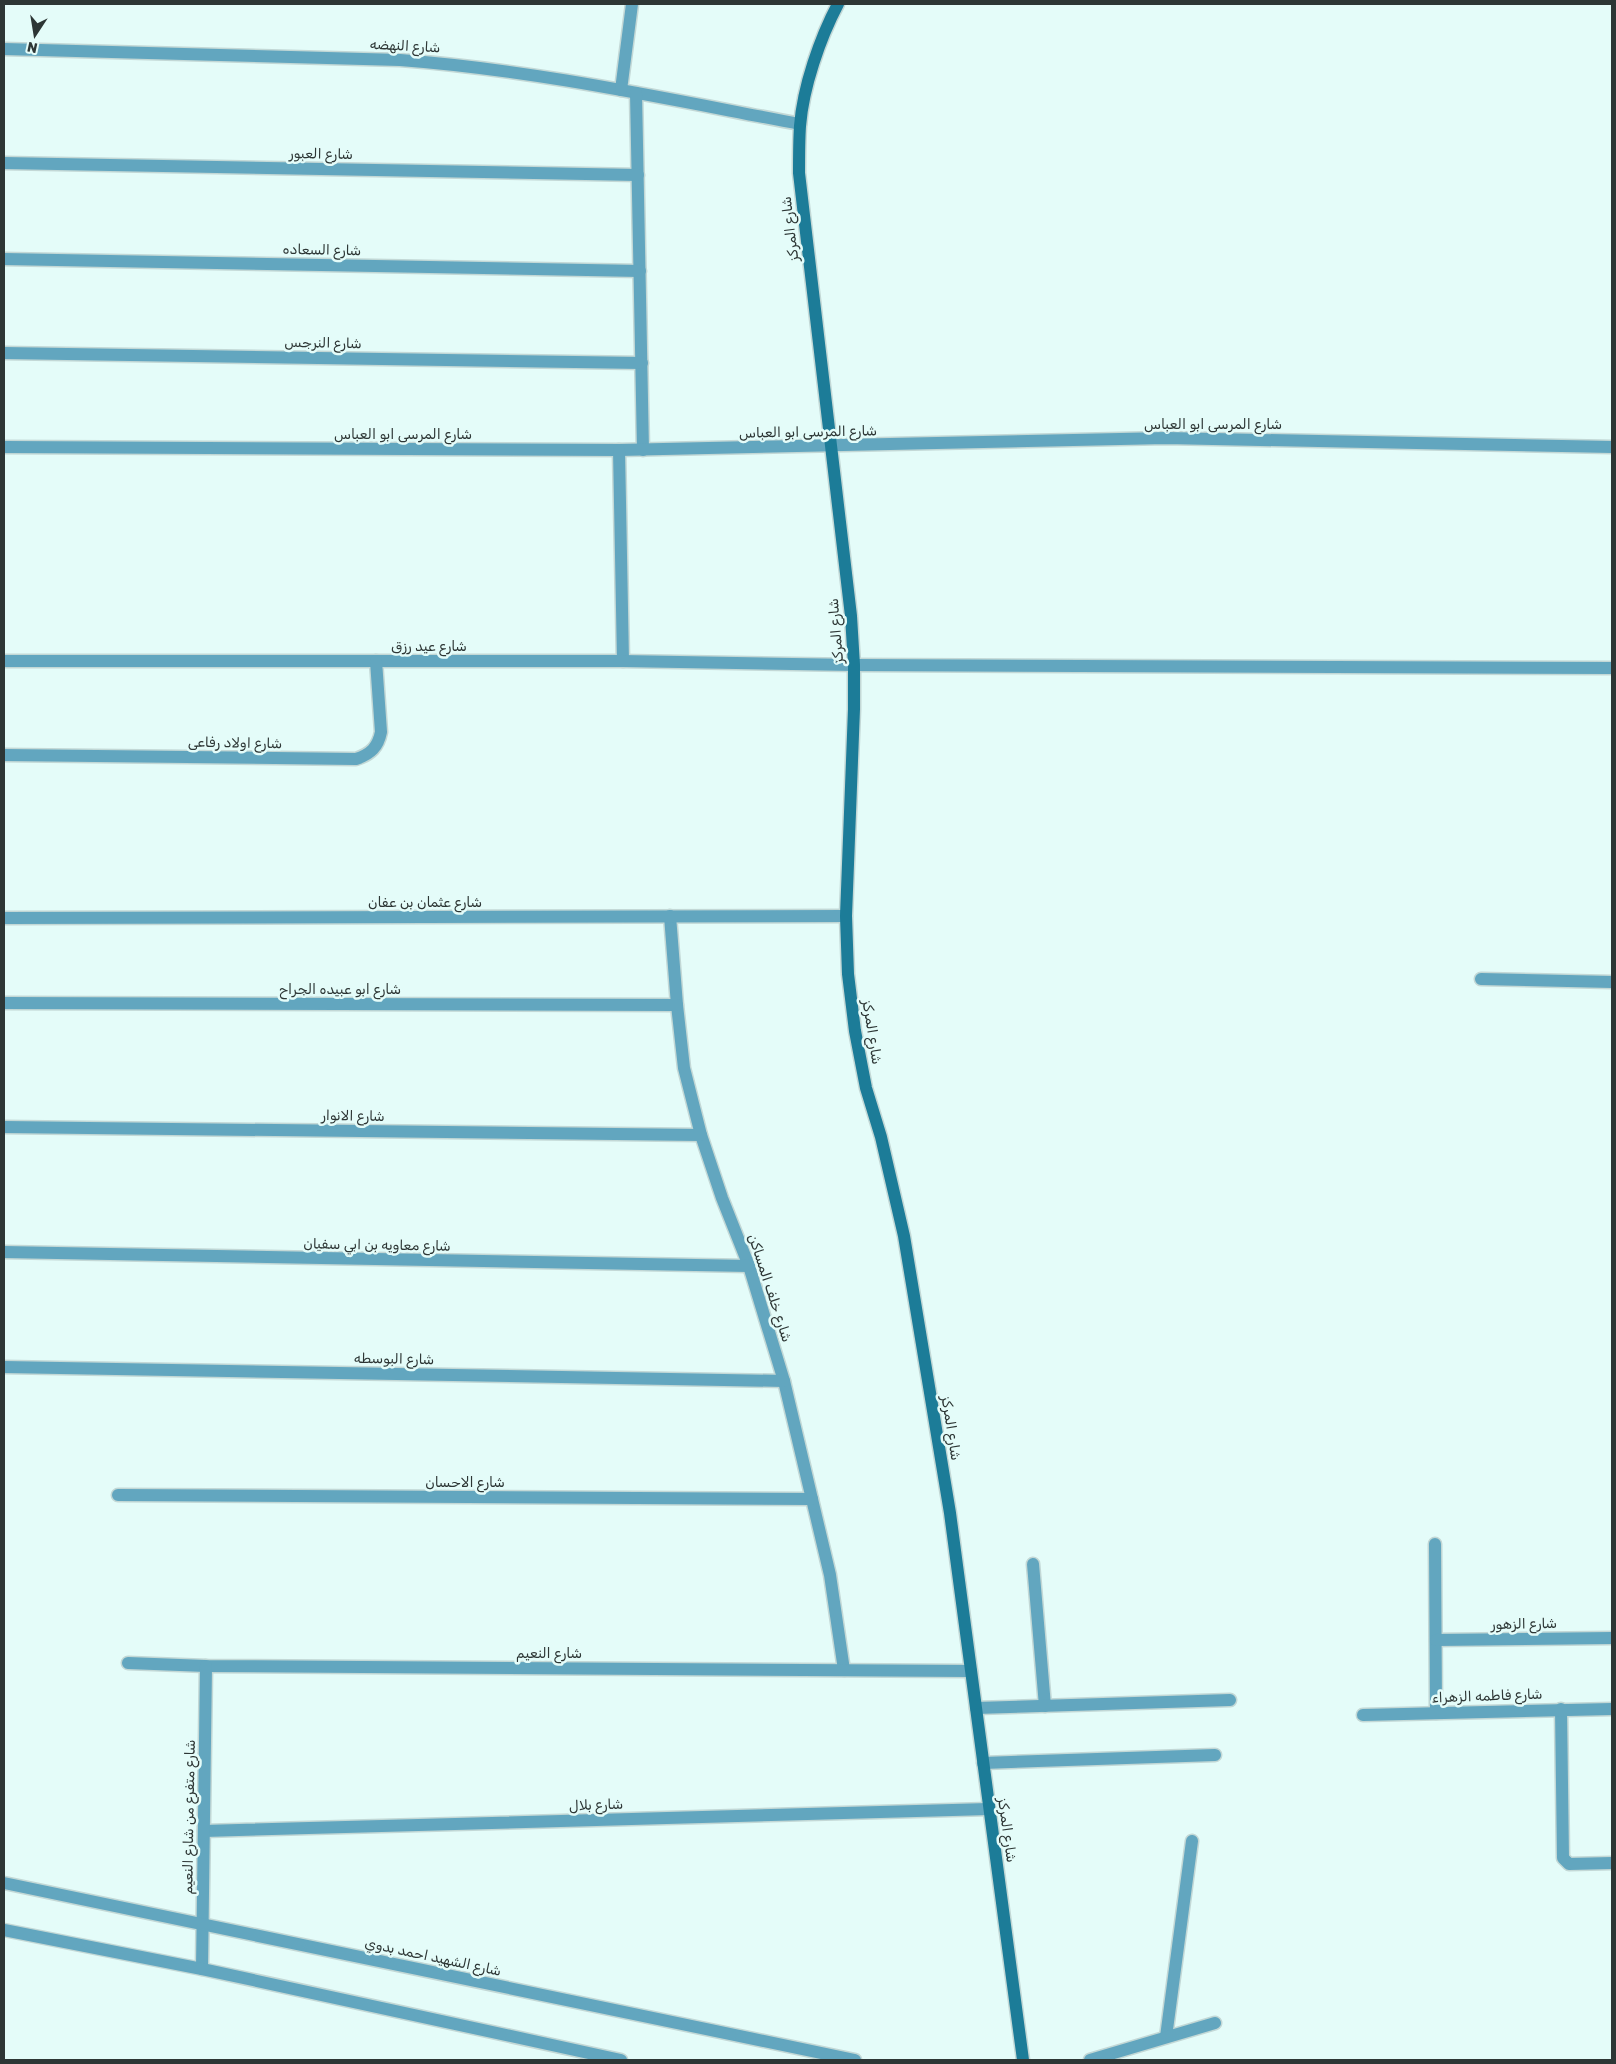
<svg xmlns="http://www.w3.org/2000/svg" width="1616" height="2064" font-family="Rubik,Vazirmatn,sans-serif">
<rect width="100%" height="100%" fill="#e4fcf9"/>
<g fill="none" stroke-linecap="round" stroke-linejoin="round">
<defs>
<g id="service">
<path d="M 1033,1564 L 1045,1706"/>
<path d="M 976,1708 L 1230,1700"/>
<path d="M 983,1763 L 1215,1755"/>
<path d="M 1166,2037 L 1192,1841"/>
<path d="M 1090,2060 L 1215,2023"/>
</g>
<g id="minor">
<path d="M 4,49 L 400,60 C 535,70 667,99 800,124"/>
<path d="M 621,90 L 632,4"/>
<path d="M 636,93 L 643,450"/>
<path d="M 4,163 L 638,175"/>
<path d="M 4,259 L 640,271"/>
<path d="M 4,353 L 642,363"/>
<path d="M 4,447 L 619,450 L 1166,438 L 1612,447"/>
<path d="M 619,450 L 623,661"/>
<path d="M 4,661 L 623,661 L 854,665 L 1612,668"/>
<path d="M 4,755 L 356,759 C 371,754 378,747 381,732 L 376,661"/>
<path d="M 670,916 L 677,1005 L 684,1068 L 701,1135 L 722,1198 L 749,1266 L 784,1381 L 830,1575 L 844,1670"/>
<path d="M 4,918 L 846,916"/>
<path d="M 1481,979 L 1612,982"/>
<path d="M 4,1003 L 677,1005"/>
<path d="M 4,1127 L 701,1135"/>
<path d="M 4,1252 L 749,1266"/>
<path d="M 4,1367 L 784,1381"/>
<path d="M 118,1495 L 812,1499"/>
<path d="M 1435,1544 L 1436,1713"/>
<path d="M 1436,1640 L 1612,1638"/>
<path d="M 128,1663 L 206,1666 L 971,1671"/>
<path d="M 1561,1709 L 1563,1858 L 1569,1864 L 1612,1863"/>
<path d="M 1363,1715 L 1612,1709"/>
<path d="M 204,1831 L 989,1809"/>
<path d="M 202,1969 L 206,1666"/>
</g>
<g id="tertiary">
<path d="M 4,1883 L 855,2060"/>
<path d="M 4,1930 L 202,1969 L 621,2060"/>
</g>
<path id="secondary" d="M 838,4 C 820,38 803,87 800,126 C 799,141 799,157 799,173 L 851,616 L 854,665 L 854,709 L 846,916 L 848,974 L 855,1031 L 866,1088 L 881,1137 L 904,1236 L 950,1513 L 1023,2060"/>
</defs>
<use href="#service" stroke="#c3d8d6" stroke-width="15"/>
<use href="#minor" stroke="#c3d8d6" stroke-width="15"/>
<use href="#tertiary" stroke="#c3d8d6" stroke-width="15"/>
<use href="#secondary" stroke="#c3d8d6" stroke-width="15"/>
<use href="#service" stroke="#62a6bf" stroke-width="12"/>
<use href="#minor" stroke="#62a6bf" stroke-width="12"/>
<use href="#tertiary" stroke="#62a6bf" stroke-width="12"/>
<use href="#secondary" stroke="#1c7c98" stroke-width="12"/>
</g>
<g text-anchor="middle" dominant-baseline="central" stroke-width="5" stroke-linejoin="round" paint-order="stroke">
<g font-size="14" fill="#2d3635" stroke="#e4fcf9">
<text transform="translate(405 46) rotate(3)">شارع النهضه</text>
<text transform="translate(321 154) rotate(1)">شارع العبور</text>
<text transform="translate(790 229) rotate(-97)">شارع المركز</text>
<text transform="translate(322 250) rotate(1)">شارع السعاده</text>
<text transform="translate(323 343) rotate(1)">شارع النرجس</text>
<text x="1213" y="424">شارع المرسى ابو العباس</text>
<text transform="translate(808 432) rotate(-1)">شارع المرسى ابو العباس</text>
<text x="403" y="434">شارع المرسى ابو العباس</text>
<text transform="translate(836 631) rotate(-95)">شارع المركز</text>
<text x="429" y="646">شارع عيد رزق</text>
<text transform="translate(235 743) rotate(1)">شارع اولاد رفاعى</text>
<text x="425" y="902">شارع عثمان بن عفان</text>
<text x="340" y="989">شارع ابو عبيده الجراح</text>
<text transform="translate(872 1032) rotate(81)">شارع المركز</text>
<text transform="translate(353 1116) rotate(1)">شارع الانوار</text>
<text transform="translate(377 1245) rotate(1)">شارع معاويه بن ابي سفيان</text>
<text transform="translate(770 1288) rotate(72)">شارع خلف المساكن</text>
<text transform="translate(394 1359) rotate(1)">شارع البوسطه</text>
<text transform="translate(951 1428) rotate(81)">شارع المركز</text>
<text x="465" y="1482">شارع الاحسان</text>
<text transform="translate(1524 1624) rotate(-1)">شارع الزهور</text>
<text x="549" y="1653">شارع النعيم</text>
<text transform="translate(1487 1696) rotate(-2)">شارع فاطمه الزهراء</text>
<text transform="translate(596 1805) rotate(-2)">شارع بلال</text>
<text transform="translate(189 1817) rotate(-89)">شارع متفرع من شارع النعيم</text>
<text transform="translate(1007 1830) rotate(82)">شارع المركز</text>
<text transform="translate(433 1957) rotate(12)">شارع الشهيد احمد بدوي</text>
</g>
</g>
<rect width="1616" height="2064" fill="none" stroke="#2d3635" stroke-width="10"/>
<g transform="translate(35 35) rotate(192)" stroke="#e4fcf9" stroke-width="4" paint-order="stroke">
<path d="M0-4L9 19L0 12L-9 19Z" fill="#2d3635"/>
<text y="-8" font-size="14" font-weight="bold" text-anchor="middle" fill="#2d3635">N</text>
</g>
</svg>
